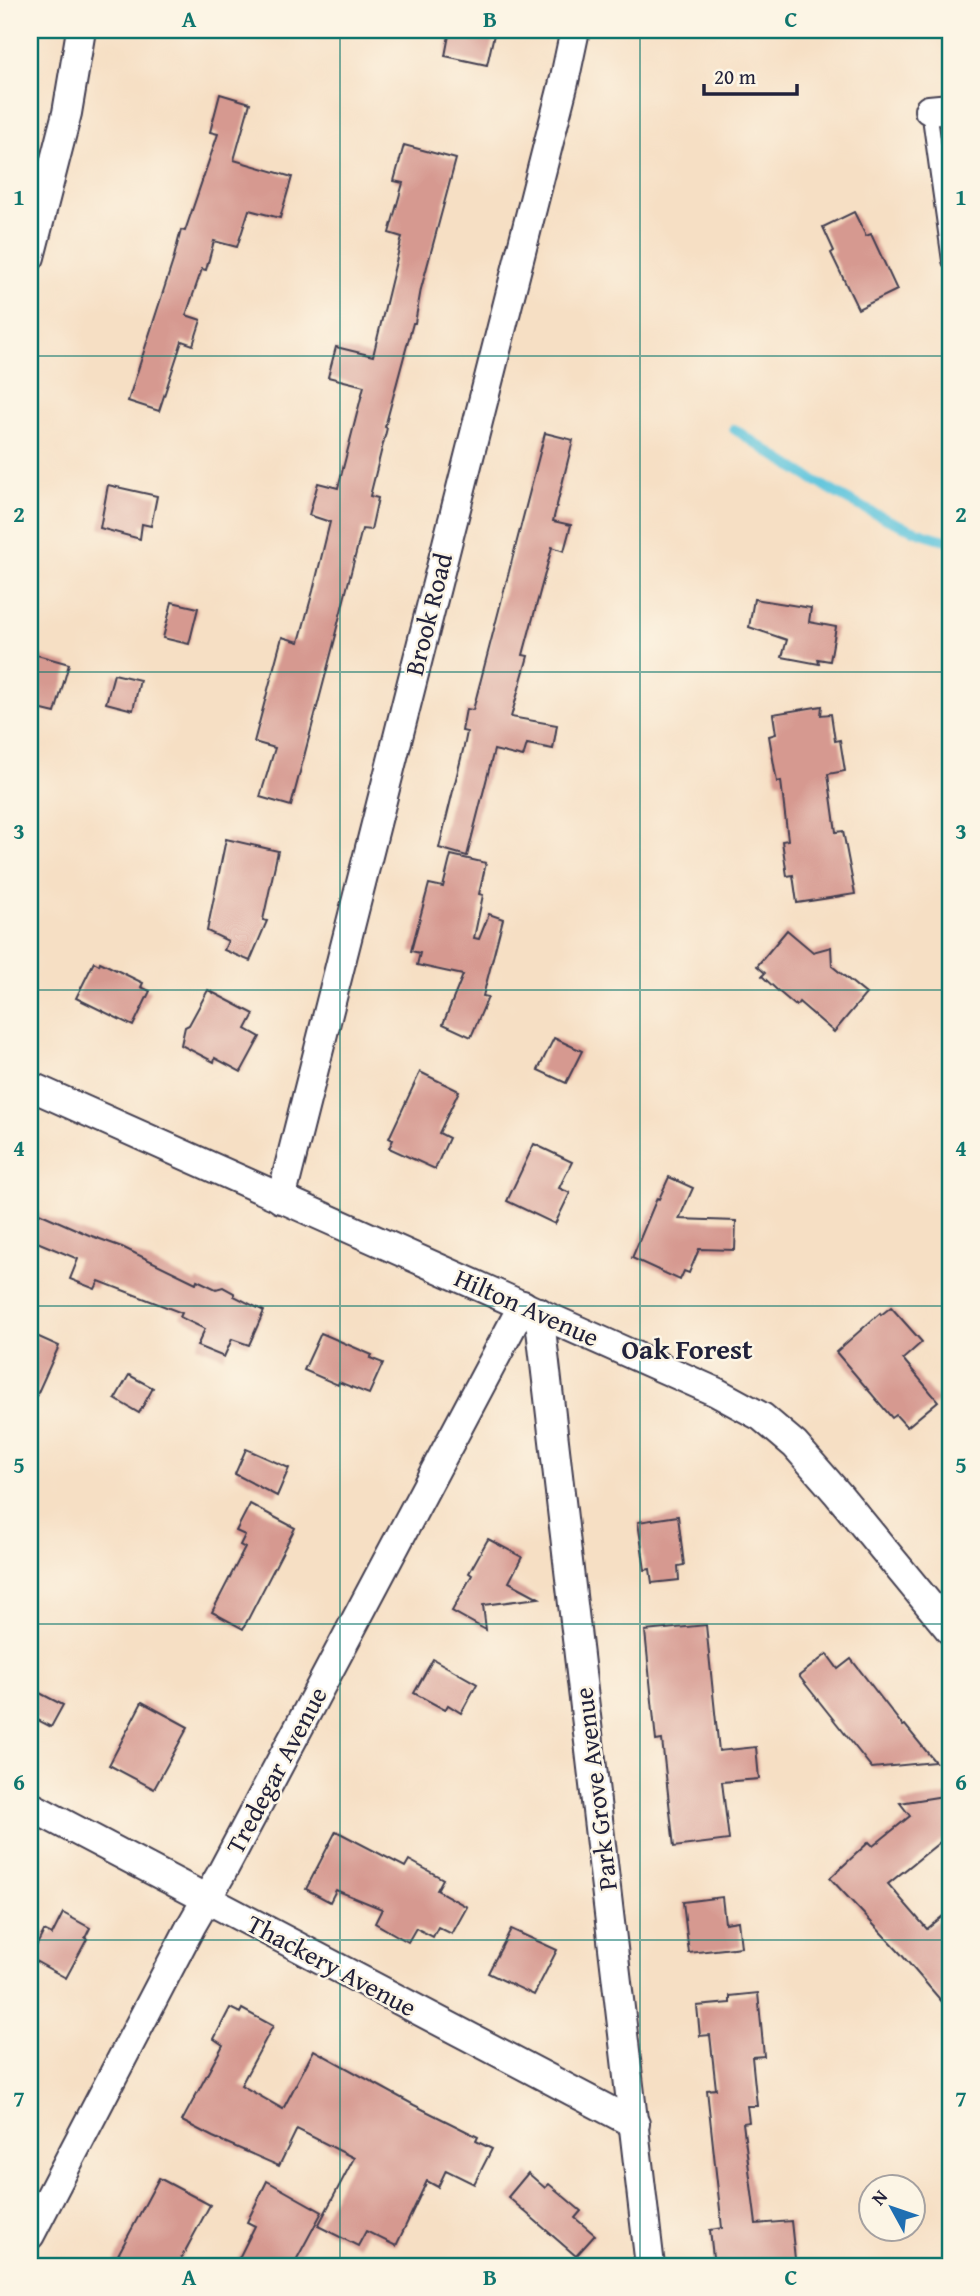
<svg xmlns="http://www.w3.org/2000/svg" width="980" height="2296" font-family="'Gentium Book Plus',serif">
<rect width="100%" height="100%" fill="#fcf5e5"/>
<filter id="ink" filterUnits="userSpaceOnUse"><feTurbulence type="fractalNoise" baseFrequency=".0143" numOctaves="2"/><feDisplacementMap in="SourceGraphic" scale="14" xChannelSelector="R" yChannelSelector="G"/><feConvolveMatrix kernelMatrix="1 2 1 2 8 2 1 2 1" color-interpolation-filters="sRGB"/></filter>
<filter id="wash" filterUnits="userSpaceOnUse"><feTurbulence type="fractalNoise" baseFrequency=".00686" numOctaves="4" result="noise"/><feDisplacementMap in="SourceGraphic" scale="28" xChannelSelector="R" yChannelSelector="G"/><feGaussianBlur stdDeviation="1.57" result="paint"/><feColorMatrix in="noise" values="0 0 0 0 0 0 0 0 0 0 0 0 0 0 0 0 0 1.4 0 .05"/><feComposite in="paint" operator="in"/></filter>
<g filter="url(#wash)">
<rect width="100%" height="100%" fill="#f6dfc4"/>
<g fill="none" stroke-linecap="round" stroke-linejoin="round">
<path stroke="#5fc5dd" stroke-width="10" d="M 734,429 C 797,470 877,525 950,541"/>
</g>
<g id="blocks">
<g fill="#d69990">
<path d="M 450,30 L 495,30 L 487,65 L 445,56 Z"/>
<path d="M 220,94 L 250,103 L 234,160 L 292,177 L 280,218 L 249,210 L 237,247 L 214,241 L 206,270 L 202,269 L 186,315 L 201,320 L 193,345 L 182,341 L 159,411 L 128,401 L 173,261 L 181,230 L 185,231 L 218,134 L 210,132 Z"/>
<path d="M 404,145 L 456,159 L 421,289 L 415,323 L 413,323 L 385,427 L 387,428 L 370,496 L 378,498 L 371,530 L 362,529 L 335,635 L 336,635 L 291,806 L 260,797 L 275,748 L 254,742 L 282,637 L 299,642 L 313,591 L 330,522 L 309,515 L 318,483 L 338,488 L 364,386 L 328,377 L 336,347 L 373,356 L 402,237 L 389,233 L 403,183 L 394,181 Z"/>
<path d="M 854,212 L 866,236 L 871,234 L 897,290 L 858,309 L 831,253 L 834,251 L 823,227 Z"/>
<path d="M 545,433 L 573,440 L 553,521 L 571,525 L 564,551 L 552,547 L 523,655 L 528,656 L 511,717 L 557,725 L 553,749 L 527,744 L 523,757 L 494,750 L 467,856 L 439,848 L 465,742 L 467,732 L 462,731 L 466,709 L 473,710 Z"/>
<path d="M 108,485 L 157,496 L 151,526 L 142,524 L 140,539 L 100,528 Z"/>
<path d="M 754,599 L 811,608 L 809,622 L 836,627 L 830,661 L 818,659 L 819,664 L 782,657 L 787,640 L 749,627 Z"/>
<path d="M 172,602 L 198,608 L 189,644 L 163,638 Z"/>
<path d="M 30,653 L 69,664 L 55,713 L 30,707 Z"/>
<path d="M 114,674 L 140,680 L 133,710 L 106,703 Z"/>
<path d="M 822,706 L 821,715 L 831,714 L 835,741 L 840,740 L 845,771 L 828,774 L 836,832 L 843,831 L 855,894 L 797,903 L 793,875 L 787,876 L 782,841 L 788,840 L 781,781 L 777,782 L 769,736 L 776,734 L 773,714 Z"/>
<path d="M 226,839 L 278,851 L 263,920 L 267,921 L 250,961 L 224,950 L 228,941 L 207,931 Z"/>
<path d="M 451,855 L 486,863 L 479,894 L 483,895 L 474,938 L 479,939 L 489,914 L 503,919 L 483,996 L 488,997 L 471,1037 L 443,1024 L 463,975 L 417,965 L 420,953 L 411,951 L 429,884 L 443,887 Z"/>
<path d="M 787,930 L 813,952 L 831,947 L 832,966 L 866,994 L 834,1032 L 799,1002 L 796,1006 L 777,990 L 762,976 L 765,973 L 757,966 Z"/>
<path d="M 94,962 L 99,965 L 100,962 L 143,983 L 141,987 L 150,991 L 133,1026 L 76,998 Z"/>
<path d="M 208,990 L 254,1014 L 246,1029 L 260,1037 L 241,1072 L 215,1058 L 214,1062 L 181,1045 L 185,1027 L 189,1025 Z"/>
<path d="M 554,1038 L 582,1051 L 566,1083 L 538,1070 Z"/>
<path d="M 420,1072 L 459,1091 L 439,1133 L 449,1138 L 435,1169 L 389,1148 L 393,1140 L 389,1138 Z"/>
<path d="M 534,1144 L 572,1162 L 559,1188 L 570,1193 L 555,1224 L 507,1201 Z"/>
<path d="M 669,1177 L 693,1188 L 679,1219 L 736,1221 L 735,1250 L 699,1249 L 689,1273 L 684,1271 L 680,1280 L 632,1258 L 657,1198 L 659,1199 Z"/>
<path d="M 30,1209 L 89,1235 L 122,1247 L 196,1283 L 197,1280 L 216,1289 L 223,1287 L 234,1293 L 234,1296 L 264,1311 L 249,1345 L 232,1339 L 224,1357 L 197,1346 L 205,1329 L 180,1317 L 182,1313 L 99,1281 L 95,1289 L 70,1279 L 78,1259 L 30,1239 Z"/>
<path d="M 891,1307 L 922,1342 L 903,1359 L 938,1401 L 907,1427 L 896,1415 L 892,1418 L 836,1352 L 880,1313 L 881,1315 Z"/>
<path d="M 30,1333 L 59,1346 L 30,1410 Z"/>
<path d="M 321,1333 L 372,1355 L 370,1358 L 383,1363 L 369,1394 L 339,1382 L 338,1385 L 304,1370 Z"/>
<path d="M 129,1375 L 153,1388 L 139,1413 L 115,1399 Z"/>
<path d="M 246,1449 L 289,1468 L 277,1496 L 235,1474 Z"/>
<path d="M 250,1504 L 295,1528 L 243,1629 L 212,1612 L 245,1548 L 240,1545 L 245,1535 L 236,1531 Z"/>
<path d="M 678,1516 L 684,1565 L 678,1566 L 679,1580 L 652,1583 L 650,1569 L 645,1570 L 638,1522 Z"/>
<path d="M 488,1539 L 522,1557 L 509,1582 L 539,1598 L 483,1605 L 486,1630 L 452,1611 L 472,1575 L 469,1573 Z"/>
<path d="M 706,1625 L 719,1751 L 756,1747 L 759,1779 L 722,1782 L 729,1840 L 674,1847 L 662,1740 L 656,1741 L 645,1631 Z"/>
<path d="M 827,1654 L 838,1669 L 851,1659 L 903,1726 L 905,1725 L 935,1762 L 872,1768 L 799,1676 Z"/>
<path d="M 433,1659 L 477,1684 L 461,1713 L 448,1705 L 445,1710 L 414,1693 Z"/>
<path d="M 30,1688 L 63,1705 L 51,1727 L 30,1716 Z"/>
<path d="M 142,1702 L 188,1727 L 154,1789 L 109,1765 Z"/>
<path d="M 950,1795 L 950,1834 L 888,1884 L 927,1929 L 950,1910 L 950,2011 L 900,1953 L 830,1878 L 869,1842 L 873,1846 L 910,1816 L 900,1803 Z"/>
<path d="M 336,1831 L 405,1867 L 409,1860 L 443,1879 L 437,1890 L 467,1907 L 452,1934 L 438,1927 L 433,1937 L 416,1928 L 408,1942 L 375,1923 L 382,1909 L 336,1890 L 330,1902 L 306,1889 Z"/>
<path d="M 722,1897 L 725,1923 L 738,1921 L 741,1947 L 689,1953 L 683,1902 Z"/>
<path d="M 63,1913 L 90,1928 L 85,1938 L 87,1939 L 66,1978 L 30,1958 L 44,1931 L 52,1935 Z"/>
<path d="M 511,1929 L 557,1950 L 534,1995 L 488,1973 Z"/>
<path d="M 758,1993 L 764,2056 L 752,2057 L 757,2106 L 747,2106 L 749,2122 L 743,2123 L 756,2224 L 791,2221 L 795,2259 L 774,2261 L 775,2266 L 714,2266 L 710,2230 L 722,2228 L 707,2090 L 716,2089 L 710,2035 L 700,2036 L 697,2006 L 730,2003 L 730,1996 Z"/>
<path d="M 230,2008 L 240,2013 L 242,2009 L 273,2026 L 241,2085 L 283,2109 L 314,2050 L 414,2105 L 478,2137 L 476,2141 L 492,2149 L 474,2184 L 446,2170 L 438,2187 L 427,2181 L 396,2246 L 366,2231 L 358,2246 L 318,2226 L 354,2158 L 297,2129 L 279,2166 L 213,2137 L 182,2121 L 223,2045 L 214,2039 Z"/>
<path d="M 528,2173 L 545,2188 L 549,2184 L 581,2211 L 575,2218 L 595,2235 L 576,2256 L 508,2197 Z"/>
<path d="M 159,2178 L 210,2205 L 177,2266 L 112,2266 Z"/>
<path d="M 267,2181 L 322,2212 L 293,2266 L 235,2266 L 255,2226 L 247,2222 Z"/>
</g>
</g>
</g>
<g filter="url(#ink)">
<use href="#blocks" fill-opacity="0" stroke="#423e50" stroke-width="2"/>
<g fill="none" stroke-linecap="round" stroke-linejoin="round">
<defs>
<path id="service" d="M 929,110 L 950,261"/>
<g id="minor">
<path d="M 929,110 L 950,108"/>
<path d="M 30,257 L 67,113 L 81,30"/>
<path d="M 30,1086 L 716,1392 L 762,1417 L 795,1445 L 838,1494 L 950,1630"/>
<path d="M 281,1199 L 564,82 L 575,30"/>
<path d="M 539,1312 L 650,2266"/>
<path d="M 30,1806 L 635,2124"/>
<path d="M 30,2235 L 191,1926 L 221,1874 L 523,1305"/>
</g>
</defs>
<use href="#service" stroke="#423e50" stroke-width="18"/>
<use href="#minor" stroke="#423e50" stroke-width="32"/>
<use href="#service" stroke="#fff" stroke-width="14"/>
<use href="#minor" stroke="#fff" stroke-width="28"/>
</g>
</g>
<path fill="none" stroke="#0f766e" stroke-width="2" stroke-opacity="0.55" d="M 340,30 L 340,2266M 640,30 L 640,2266M 30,356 L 950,356M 30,672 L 950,672M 30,990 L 950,990M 30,1306 L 950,1306M 30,1624 L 950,1624M 30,1940 L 950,1940"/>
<g text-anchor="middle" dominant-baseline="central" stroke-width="5" stroke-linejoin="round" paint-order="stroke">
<g font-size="26" fill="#22223b" stroke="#fcf5e5">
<text transform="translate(428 614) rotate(-76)">Brook Road</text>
<text transform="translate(527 1307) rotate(24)">Hilton Avenue</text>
<text transform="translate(276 1770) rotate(-62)">Tredegar Avenue</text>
<text transform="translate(595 1789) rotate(-97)">Park Grove Avenue</text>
<text transform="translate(332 1965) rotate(28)">Thackery Avenue</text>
</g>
<g font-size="28" font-weight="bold" fill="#22223b" stroke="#fcf5e5">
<text x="687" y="1348">Oak Forest</text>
</g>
</g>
<rect width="980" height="2296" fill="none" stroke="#fcf5e5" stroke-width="77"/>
<g transform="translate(892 2208) rotate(310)"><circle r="33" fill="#fcf5e5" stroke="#a5a1a1" stroke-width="2"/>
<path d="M0-5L12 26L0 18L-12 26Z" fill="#1f6fb2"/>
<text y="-10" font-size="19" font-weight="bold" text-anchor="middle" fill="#22223b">N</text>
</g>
<path d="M704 84v10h93v-10" fill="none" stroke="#22223b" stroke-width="3.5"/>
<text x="714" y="84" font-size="21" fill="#22223b" stroke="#fcf5e5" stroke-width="5" paint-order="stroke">20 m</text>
<rect x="38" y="38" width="904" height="2220" fill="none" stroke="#0f766e" stroke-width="2.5"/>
<g font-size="23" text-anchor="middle" font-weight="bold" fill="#0f766e">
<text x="189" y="27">A</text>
<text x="490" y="27">B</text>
<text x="791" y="27">C</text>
<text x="19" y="205">1</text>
<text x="961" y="205">1</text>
<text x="19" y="522">2</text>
<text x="961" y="522">2</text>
<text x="19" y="839">3</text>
<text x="961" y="839">3</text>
<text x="19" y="1156">4</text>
<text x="961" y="1156">4</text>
<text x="19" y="1473">5</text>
<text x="961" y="1473">5</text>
<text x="19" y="1790">6</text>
<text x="961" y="1790">6</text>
<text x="19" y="2107">7</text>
<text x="961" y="2107">7</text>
<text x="189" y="2285">A</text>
<text x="490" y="2285">B</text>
<text x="791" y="2285">C</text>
</g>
</svg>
